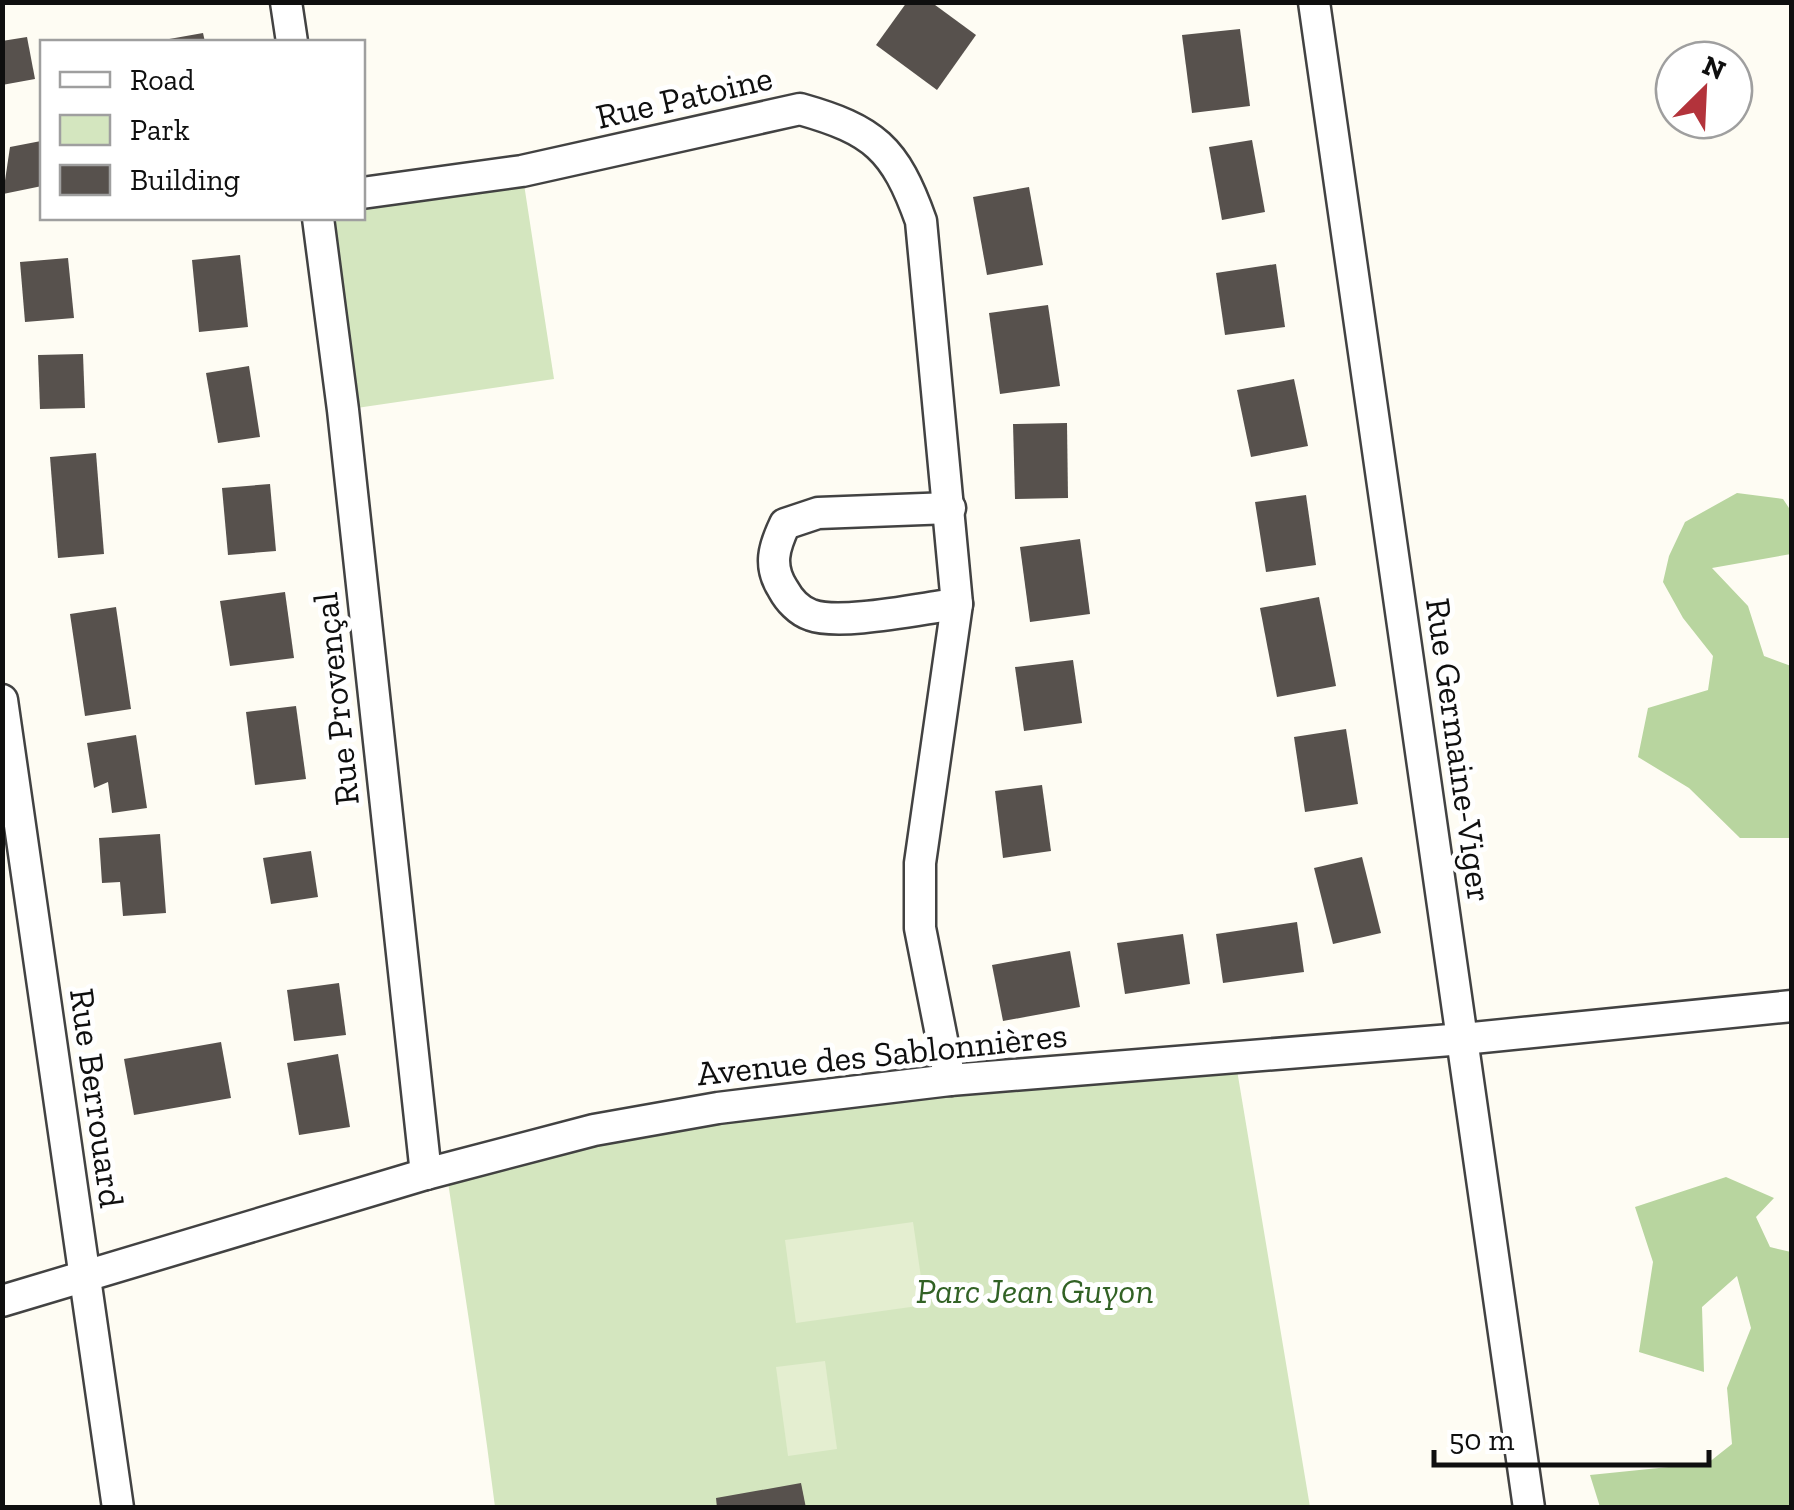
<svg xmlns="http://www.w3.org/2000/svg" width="1794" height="1510" font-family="'Zilla Slab',serif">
<rect width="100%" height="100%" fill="#fefcf3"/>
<g fill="#d4e6bf">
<path d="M 522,171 L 554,379 L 343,410 L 318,218 L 362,218 L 363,193 Z"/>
<path d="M 1235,1058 L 1310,1507 L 495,1507 C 481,1394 463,1282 446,1169 L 594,1130 Z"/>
</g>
<g fill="#b8d59f">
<path d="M 1737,493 L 1783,499 L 1791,511 L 1791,554 L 1712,568 L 1748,606 L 1764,656 L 1791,666 L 1791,838 L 1740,838 L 1689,788 L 1638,757 L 1648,708 L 1708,690 L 1713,656 L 1683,618 L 1663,582 L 1669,556 L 1685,522 Z"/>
<path d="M 1726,1177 L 1774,1198 L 1756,1217 L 1770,1247 L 1791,1252 L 1791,1507 L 1600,1507 L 1590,1475 L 1708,1463 L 1732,1444 L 1727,1388 L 1751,1328 L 1737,1276 L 1702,1307 L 1704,1372 L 1639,1352 L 1653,1262 L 1635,1207 Z"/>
</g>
<g fill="#e4eed0">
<path d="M 913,1222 L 925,1305 L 796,1323 L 785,1240 Z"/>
<path d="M 825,1361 L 837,1449 L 788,1456 L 776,1367 Z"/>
</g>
<g fill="#57514d">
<path d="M 907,2 L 931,2 L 976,35 L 937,90 L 876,45 Z"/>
<path d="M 1240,29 L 1250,106 L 1192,113 L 1182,35 Z"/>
<path d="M 203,33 L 205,42 L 159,42 L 158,41 Z"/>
<path d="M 27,37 L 35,79 L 2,85 L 2,41 Z"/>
<path d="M 1252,140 L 1265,212 L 1222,220 L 1209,147 Z"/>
<path d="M 41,141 L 42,186 L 3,194 L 10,147 Z"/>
<path d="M 1029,187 L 1043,265 L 987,275 L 973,197 Z"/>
<path d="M 240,255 L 248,327 L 199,332 L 192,260 Z"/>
<path d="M 68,258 L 74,318 L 25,322 L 20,262 Z"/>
<path d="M 1276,264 L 1285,327 L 1225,335 L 1216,273 Z"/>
<path d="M 1048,305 L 1060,386 L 1000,394 L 989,313 Z"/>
<path d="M 83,354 L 85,408 L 40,409 L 38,355 Z"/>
<path d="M 249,366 L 260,437 L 218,443 L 206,373 Z"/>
<path d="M 1294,379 L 1308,446 L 1251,457 L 1237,390 Z"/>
<path d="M 1067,423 L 1068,498 L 1015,499 L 1013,424 Z"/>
<path d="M 96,453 L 104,554 L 58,558 L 50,457 Z"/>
<path d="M 270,484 L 276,551 L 228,555 L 222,488 Z"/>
<path d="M 1306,495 L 1316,565 L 1266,572 L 1255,502 Z"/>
<path d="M 1080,539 L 1090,614 L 1030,622 L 1020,547 Z"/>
<path d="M 285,592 L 294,658 L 230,666 L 220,601 Z"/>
<path d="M 1319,597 L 1336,686 L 1277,697 L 1260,608 Z"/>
<path d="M 116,607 L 131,709 L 85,716 L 70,614 Z"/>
<path d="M 1073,660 L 1082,723 L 1024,731 L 1015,667 Z"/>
<path d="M 296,706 L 306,779 L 255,785 L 246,712 Z"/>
<path d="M 1346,729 L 1358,804 L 1305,812 L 1294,737 Z"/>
<path d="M 136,735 L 147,808 L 112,813 L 108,782 L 94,788 L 87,743 Z"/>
<path d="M 1042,785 L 1051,851 L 1003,858 L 995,791 Z"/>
<path d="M 160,834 L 166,913 L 123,916 L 120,882 L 102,883 L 99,838 Z"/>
<path d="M 311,851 L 318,897 L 271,904 L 263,858 Z"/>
<path d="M 1362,857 L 1381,933 L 1333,944 L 1314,868 Z"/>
<path d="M 1297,922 L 1304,972 L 1223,983 L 1216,934 Z"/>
<path d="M 1183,934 L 1190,984 L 1125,994 L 1117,943 Z"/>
<path d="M 1070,951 L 1080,1007 L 1003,1021 L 992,965 Z"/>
<path d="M 339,983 L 346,1035 L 294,1041 L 287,990 Z"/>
<path d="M 221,1042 L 231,1098 L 134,1115 L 124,1059 Z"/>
<path d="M 338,1054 L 350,1127 L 299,1135 L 287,1063 Z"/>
<path d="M 801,1483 L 806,1508 L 717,1508 L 716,1498 Z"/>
</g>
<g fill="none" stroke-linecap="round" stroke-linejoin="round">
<defs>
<g id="minor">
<path d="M 286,2 L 292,42"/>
<path d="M 1314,2 L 1529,1508"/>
<path d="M 362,193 L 522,171 L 800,109 C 874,130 895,148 921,221 L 957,604 L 920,863 L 920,928 L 950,1080"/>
<path d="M 318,218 L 343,410 L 426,1174"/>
<path d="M 950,508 L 818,513 L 785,524 C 774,547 768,566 783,589 C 789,600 799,611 811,615 C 841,626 923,608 957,604"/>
<path d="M 2,700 L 118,1508"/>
<path d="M 2,1301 L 426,1174 L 594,1130 L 718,1108 L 950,1080 L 1463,1039 L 1792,1006"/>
</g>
</defs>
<use href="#minor" stroke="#424242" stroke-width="35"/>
<use href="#minor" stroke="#fff" stroke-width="30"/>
</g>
<g text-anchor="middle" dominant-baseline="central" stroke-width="10" stroke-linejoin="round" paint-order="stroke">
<g font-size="35" fill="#0f0f0f" stroke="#fff">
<text transform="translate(684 97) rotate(-13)">Rue Patoine</text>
<text transform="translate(336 699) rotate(-96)">Rue Provençal</text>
<text transform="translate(1459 750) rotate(82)">Rue Germaine-Viger</text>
<text transform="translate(882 1054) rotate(-6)">Avenue des Sablonnières</text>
<text transform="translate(97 1098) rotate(82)">Rue Berrouard</text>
</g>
<g font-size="35" font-style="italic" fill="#326225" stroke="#fff">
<text x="1035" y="1291">Parc Jean Guyon</text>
</g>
</g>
<rect width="1794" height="1510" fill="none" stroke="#0f0f0f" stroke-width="10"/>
<rect x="40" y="40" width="325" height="180" fill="#ffffff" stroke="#9f9f9f" stroke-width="2.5"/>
<rect x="60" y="72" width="50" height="15" fill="#ffffff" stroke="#9f9f9f" stroke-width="2.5"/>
<text x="130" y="90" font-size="30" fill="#0f0f0f">Road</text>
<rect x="60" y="115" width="50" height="30" fill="#d4e6bf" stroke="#9f9f9f" stroke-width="2.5"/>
<text x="130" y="140" font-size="30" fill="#0f0f0f">Park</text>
<rect x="60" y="165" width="50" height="30" fill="#57514d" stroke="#9f9f9f" stroke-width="2.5"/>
<text x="130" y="190" font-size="30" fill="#0f0f0f">Building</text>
<g transform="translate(1704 90) rotate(24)"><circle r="48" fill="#ffffff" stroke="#9f9f9f" stroke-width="2.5"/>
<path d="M0-8L18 38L0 25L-18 38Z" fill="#b3333b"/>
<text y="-15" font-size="28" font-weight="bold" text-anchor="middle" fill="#0f0f0f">N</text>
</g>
<path d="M1434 1450v15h275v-15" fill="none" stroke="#0f0f0f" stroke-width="5"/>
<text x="1449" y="1450" font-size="30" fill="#0f0f0f" stroke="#ffffff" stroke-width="8" paint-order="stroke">50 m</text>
</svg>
